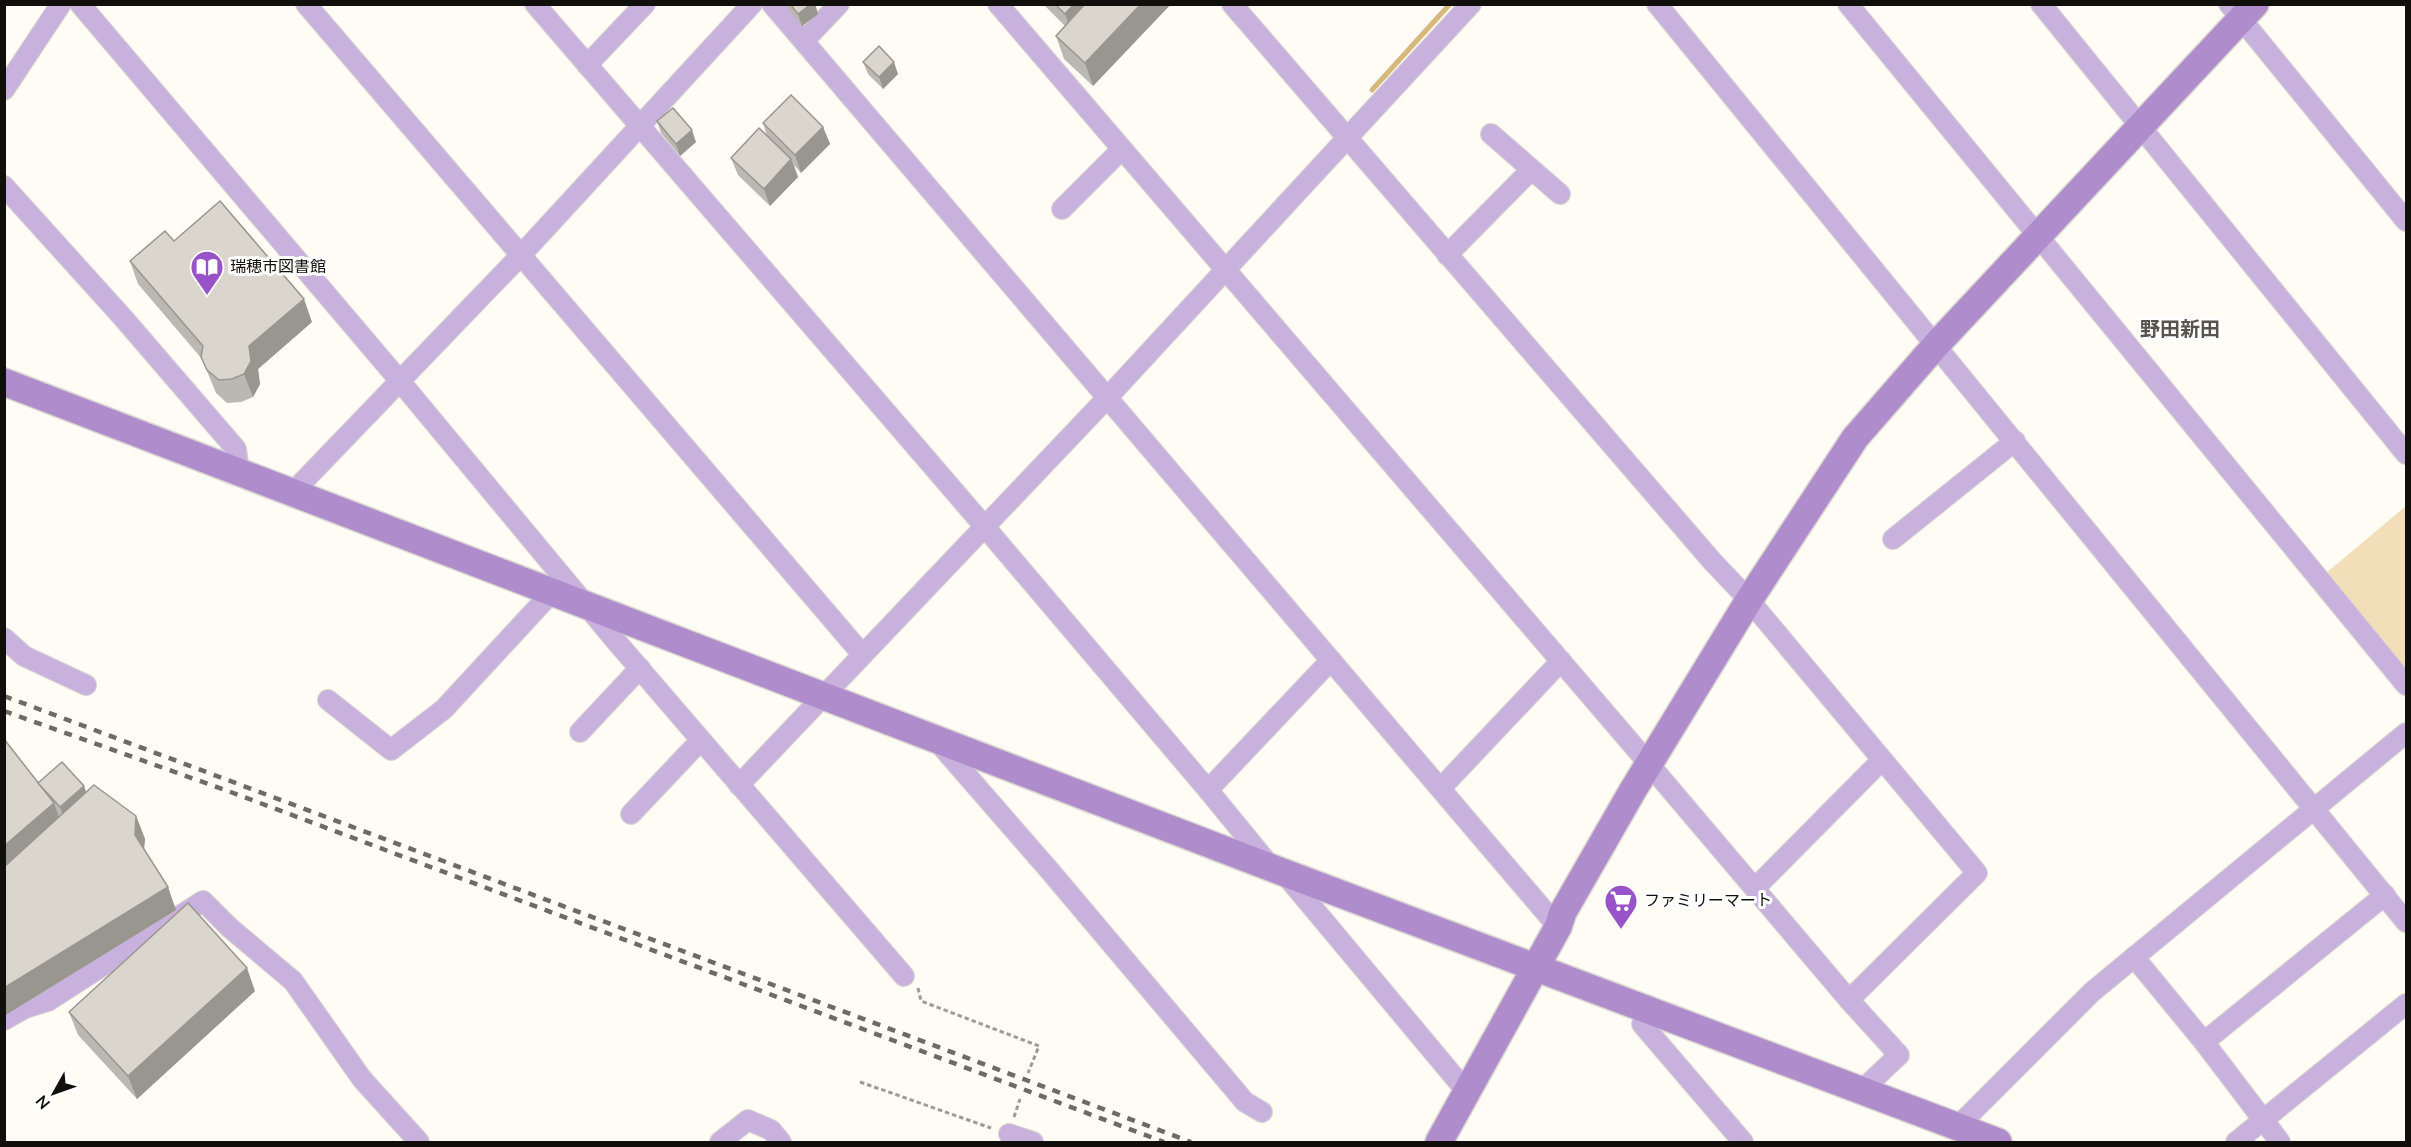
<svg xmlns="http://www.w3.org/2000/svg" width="2411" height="1147" font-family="'Nunito Sans','Noto Sans JP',sans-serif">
<rect width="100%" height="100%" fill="#fffbf5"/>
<path fill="#f2deb8" d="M 2406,506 L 2406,671 L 2325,574 Z"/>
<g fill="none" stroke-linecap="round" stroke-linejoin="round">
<path stroke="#d7b87c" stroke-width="5" d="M 1372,90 L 1450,4"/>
<defs>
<g id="street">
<path d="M 80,4 L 399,380 L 615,640 L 904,976"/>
<path d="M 306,4 L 862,654"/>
<path d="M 535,4 L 985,527 L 1208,790 L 1271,867"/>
<path d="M 772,4 L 1558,927"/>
<path d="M 998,4 L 1649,764 L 1849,1000 L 1899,1055 L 1861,1091"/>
<path d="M 1232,4 L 1712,561 L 1749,600 L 1977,873 L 1849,1000"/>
<path d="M 1657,4 L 2406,922"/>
<path d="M 1848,4 L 2406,685"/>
<path d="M 2041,4 L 2406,454"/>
<path d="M 2229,4 L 2406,221"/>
<path d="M 804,41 L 839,4"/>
<path d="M 587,65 L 645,4"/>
<path d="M 4,90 L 61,4"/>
<path d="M 1491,134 L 1560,194"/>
<path d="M 4,186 L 125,320 L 236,449 L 239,471"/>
<path d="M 1062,209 L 1122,149"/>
<path d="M 1447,255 L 1531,170"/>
<path d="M 294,491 L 522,254 L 752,4"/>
<path d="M 1893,539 L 2015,441"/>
<path d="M 4,638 L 24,656 L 86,685"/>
<path d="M 328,700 L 391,750 L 444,709 L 553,591"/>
<path d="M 580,732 L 640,668"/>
<path d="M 936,740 L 1050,871 L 1245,1102 L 1262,1112"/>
<path d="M 739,785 L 1107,398 L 1471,4"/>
<path d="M 1441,788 L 1561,661"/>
<path d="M 1208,790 L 1331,660"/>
<path d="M 631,814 L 701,740"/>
<path d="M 1283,872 L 1466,1091"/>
<path d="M 1755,888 L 1882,760"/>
<path d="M 2134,957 L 2204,1042 L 2280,1142"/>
<path d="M 4,1020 L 25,1008 L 48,1001 L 203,901 L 229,927 L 293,981 L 362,1079 L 419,1142"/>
<path d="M 1642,1024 L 1743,1142"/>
<path d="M 2204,1042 L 2385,895"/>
<path d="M 1958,1126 L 2092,992 L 2406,733"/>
<path d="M 1009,1134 L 1033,1142"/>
<path d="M 720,1142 L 748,1120 L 771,1130 L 781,1142"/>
<path d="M 2236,1142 L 2406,1004"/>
</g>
<g id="secondary">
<path d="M 4,382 L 1272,868 L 1998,1142"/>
<path d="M 1439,1142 L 1558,927 L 1563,912 L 1633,790 L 1749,600 L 1855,438 L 1936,345 L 2255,4"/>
</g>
</defs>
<use href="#street" stroke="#d9d5d0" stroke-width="22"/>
<use href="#secondary" stroke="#d9d5d0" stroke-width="30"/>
<g stroke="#9e9b96" stroke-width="3" stroke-dasharray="4.5 3" stroke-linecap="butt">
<path d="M 918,988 L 921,1001 L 1039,1046 L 1028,1073"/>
<path d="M 860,1082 L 991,1128"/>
<path d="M 1014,1117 L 1020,1099"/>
</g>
<use href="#street" stroke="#c9b1dd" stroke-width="20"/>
<use href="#secondary" stroke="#af8ccc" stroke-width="27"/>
<g stroke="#6d6b66" stroke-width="4.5" stroke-dasharray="8 8" stroke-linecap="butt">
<path d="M 4,696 L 1191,1142"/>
<path d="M 4,711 L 228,791 L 1164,1142"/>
</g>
</g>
<g fill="#bbb8b1">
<path d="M 786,4 L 815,4 L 818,14 L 802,26 L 788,9 Z"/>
<path d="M 1043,4 L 1171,4 L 1093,86 L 1064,59 L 1056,36 L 1065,26 Z"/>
<path d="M 863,62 L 898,74 L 883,89 L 868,74 Z"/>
<path d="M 657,121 L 696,142 L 680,156 L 661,133 Z"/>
<path d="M 763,123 L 823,127 L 830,144 L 801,173 L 794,165 L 798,177 L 770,206 L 738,175 L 731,158 L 767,136 Z"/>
<path d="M 174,241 L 312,322 L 258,369 L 260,384 L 253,397 L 241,402 L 227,403 L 216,393 L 202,359 L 138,284 L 130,261 Z"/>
<path d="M 4,739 L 38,783 L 86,793 L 136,816 L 145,839 L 144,849 L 176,910 L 4,1016 Z"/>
<path d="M 255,991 L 137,1099 L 78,1035 L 69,1012 Z"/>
</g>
<g fill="#999690">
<path d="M 811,4 L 815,4 L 818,14 L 802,26 L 798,14 Z"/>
<path d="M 1074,4 L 1096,4 L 1071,31 L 1065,14 Z"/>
<path d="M 1141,4 L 1171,4 L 1093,86 L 1085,63 Z"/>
<path d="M 894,62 L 898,74 L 883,89 L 879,77 Z"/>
<path d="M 823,127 L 830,144 L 801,173 L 795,155 Z"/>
<path d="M 692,130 L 696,142 L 680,156 L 676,144 Z"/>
<path d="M 791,159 L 798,177 L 770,206 L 764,189 Z"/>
<path d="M 304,299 L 312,322 L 258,369 L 260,384 L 253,397 L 244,374 L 249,346 Z"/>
<path d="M 84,786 L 90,803 L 66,825 L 60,807 Z"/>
<path d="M 54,803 L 62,826 L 4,876 L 4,846 Z"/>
<path d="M 136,816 L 145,839 L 143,858 L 135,835 Z"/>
<path d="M 168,887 L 176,910 L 4,1016 L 4,988 Z"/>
<path d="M 247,968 L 255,991 L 137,1099 L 128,1076 Z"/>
</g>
<g fill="#dad6ce" stroke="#999690" stroke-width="1.5">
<path d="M 790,4 L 811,4 L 798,14 Z"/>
<path d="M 1055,4 L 1074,4 L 1065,14 Z"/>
<path d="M 1085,4 L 1141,4 L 1085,63 L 1056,36 Z"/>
<path d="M 879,46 L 894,62 L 879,77 L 863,62 Z"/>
<path d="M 791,95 L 823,127 L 795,155 L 763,123 Z"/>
<path d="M 673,108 L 692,130 L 676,144 L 657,121 Z"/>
<path d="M 759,128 L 791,159 L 764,189 L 731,158 Z"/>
<path d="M 220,201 L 304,299 L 249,346 L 251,361 L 244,374 L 232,379 L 219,380 L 207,370 L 201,357 L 203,346 L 130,261 L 165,231 L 174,241 Z"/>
<path d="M 4,739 L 54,803 L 4,846 Z"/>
<path d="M 62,762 L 84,786 L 60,807 L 38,783 Z"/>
<path d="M 94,785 L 136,816 L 135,835 L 168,887 L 4,988 L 4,867 Z"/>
<path d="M 188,903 L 247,968 L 128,1076 L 69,1012 Z"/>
</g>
<defs>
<symbol id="library-pin" viewBox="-11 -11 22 30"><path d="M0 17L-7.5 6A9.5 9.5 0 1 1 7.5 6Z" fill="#9853c8" stroke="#fff"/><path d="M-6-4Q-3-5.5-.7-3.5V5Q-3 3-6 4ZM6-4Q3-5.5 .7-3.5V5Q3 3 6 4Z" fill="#fff"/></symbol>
<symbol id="supermarket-pin" viewBox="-11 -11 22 30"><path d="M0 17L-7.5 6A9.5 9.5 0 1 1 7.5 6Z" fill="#9853c8" stroke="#fff"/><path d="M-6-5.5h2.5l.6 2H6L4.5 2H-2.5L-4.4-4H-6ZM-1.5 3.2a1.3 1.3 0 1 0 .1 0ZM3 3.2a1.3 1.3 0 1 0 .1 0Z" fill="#fff"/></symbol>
</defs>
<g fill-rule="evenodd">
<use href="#library-pin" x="188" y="248" width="38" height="52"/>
<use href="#supermarket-pin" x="1602" y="882" width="38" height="52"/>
</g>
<g text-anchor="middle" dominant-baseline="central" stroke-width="6" stroke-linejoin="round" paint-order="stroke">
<g font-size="16" fill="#100f0c" stroke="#fff" text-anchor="start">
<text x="230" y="267">瑞穂市図書館</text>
<text x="1644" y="901">ファミリーマート</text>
</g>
<g font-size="20" font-weight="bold" fill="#57534d" stroke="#fff">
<text x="2180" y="329">野田新田</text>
</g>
</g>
<rect width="2411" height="1147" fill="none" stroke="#100f0c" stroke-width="12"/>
<g transform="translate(54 1093) rotate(230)" stroke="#ffffff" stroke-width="4.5" paint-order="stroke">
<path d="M0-4.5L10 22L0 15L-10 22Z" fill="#100f0c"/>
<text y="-9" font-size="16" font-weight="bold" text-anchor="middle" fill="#100f0c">N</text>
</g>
</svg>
